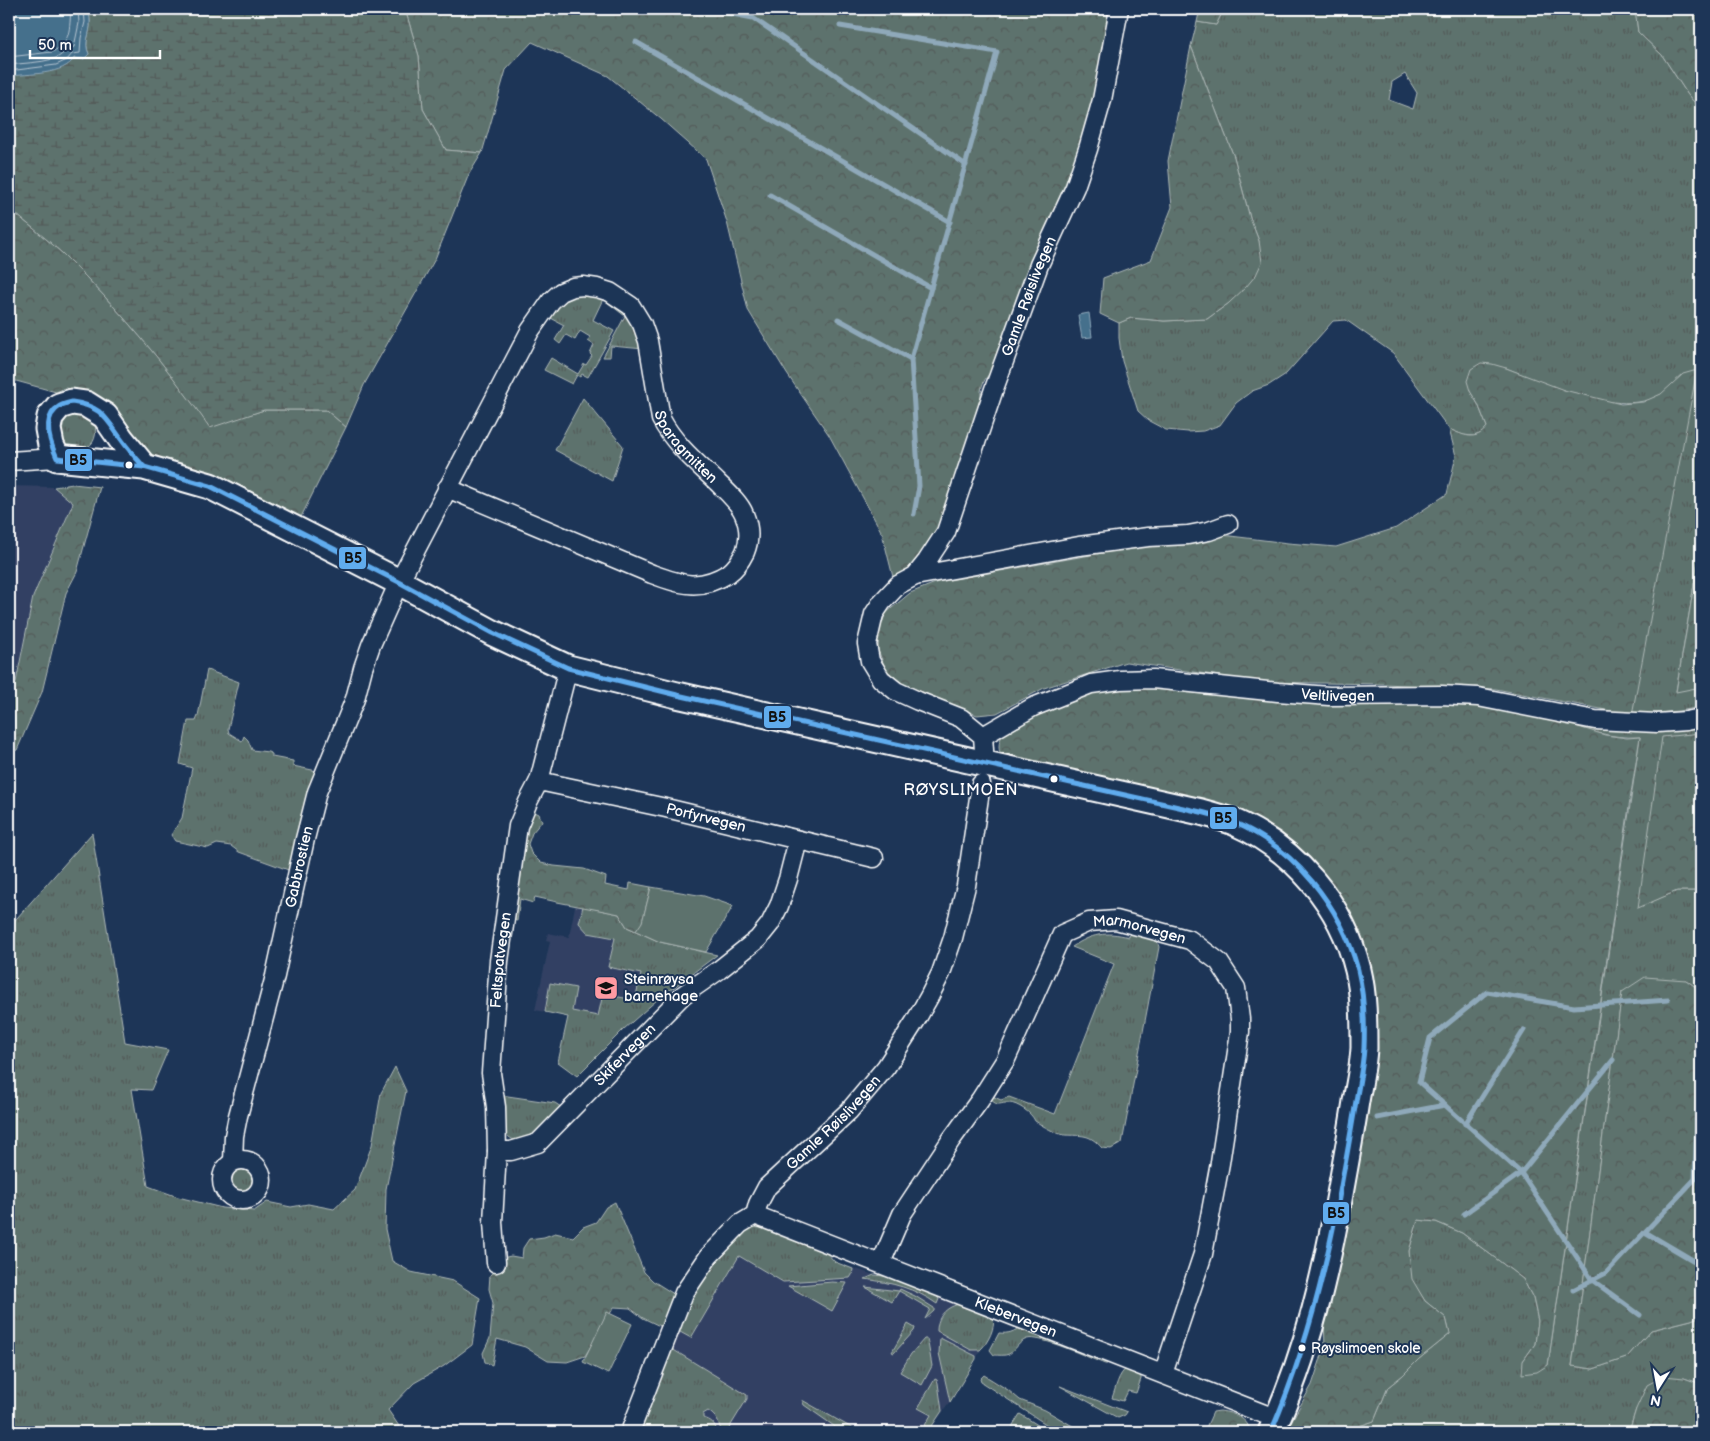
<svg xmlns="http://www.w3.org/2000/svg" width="1710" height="1441" font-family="'Balsamiq Sans',sans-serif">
<defs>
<pattern id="grass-tufts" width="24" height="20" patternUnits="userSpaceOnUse" patternTransform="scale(1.25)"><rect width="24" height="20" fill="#5d726d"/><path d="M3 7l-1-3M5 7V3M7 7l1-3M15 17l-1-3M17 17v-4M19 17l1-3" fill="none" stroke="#535b59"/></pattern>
<pattern id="forest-crowns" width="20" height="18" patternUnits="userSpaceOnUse" patternTransform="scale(1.25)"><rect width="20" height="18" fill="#5d726d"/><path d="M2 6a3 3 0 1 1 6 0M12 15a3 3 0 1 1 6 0" fill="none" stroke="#535b59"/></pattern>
<pattern id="wetland-marsh" width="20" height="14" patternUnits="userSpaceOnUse" patternTransform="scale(1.25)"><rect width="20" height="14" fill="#5d726d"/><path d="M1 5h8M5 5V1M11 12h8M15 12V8" fill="none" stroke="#535b59"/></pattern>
</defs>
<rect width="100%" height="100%" fill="#1d3557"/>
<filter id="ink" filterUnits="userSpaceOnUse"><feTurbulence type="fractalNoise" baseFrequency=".02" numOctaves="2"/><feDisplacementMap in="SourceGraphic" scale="10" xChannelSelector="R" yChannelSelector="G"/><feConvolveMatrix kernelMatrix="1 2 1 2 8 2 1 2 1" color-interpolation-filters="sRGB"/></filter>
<g filter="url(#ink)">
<g fill="#304163">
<path d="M 9,486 L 54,487 L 73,502 L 33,597 L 15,683 L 9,682 Z"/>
<path d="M 575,906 L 583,906 L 660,942 L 717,955 L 658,999 L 624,1029 L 577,1076 L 558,1062 L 568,1017 L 535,1010 L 550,941 L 546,940 L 548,933 L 569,937 Z"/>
<path d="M 761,1227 L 828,1255 L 835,1262 L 874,1275 L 882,1276 L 931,1292 L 937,1296 L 964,1303 L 994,1322 L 993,1328 L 976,1359 L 950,1402 L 928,1432 L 634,1432 L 680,1313 Z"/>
</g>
<g fill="url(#grass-tufts)" stroke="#aeb8b6" fill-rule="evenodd">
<path d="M 1224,9 L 1635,9 L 1638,32 L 1662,55 L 1688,95 L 1701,110 L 1701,543 L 1676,691 L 1701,687 L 1701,707 L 1679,711 L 1632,715 L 1683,374 C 1676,381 1669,390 1660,395 C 1619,418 1547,384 1506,368 L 1470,391 L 1478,404 L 1487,427 L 1482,433 L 1474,436 L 1463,435 L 1449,429 L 1393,353 L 1346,320 L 1333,321 L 1286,374 L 1269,385 L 1252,391 L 1236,403 L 1220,425 L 1203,431 L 1188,432 L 1166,430 L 1149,421 L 1138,411 L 1122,361 L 1119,338 L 1119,323 L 1131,318 L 1164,321 L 1207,319 L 1229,303 L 1256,275 L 1259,241 L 1250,218 L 1234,157 L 1191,46 L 1197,22 L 1216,25 ZM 1405,74 L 1417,93 L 1413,109 L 1389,100 L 1392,82 Z"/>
<path d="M 599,293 L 626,310 L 644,349 L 611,346 L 610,357 L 603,357 L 625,316 L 603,299 L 593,320 L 614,331 L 588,377 L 582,374 L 580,377 L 577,375 L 572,384 L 544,370 L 551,358 L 578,374 L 584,364 L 586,365 L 592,356 L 590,354 L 594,345 L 588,341 L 590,337 L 580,331 L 575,340 L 566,335 L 560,344 L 555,340 L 564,325 L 549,317 L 534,342 L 542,321 L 563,296 Z"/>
<path d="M 583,398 L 623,446 L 612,481 L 555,450 Z"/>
<path d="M 74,411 L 95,424 C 97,433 95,446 84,448 C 79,450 72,447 67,447 L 59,437 L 62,419 Z"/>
<path d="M 207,670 L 239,682 L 228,729 L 229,733 L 242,741 L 244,736 L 248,740 L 252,750 L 268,752 L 272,754 L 272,757 L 293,761 L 293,766 L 317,771 L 294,872 L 239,852 L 231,846 L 217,844 L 208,848 L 175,841 L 171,835 L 182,818 L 192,768 L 180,764 L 188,721 L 196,721 L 198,716 Z"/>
<path d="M 1555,720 L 1701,723 L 1701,733 L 1685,736 L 1639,907 L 1677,891 L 1701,891 L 1701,991 L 1686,980 L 1622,992 L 1572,1366 L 1593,1369 L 1626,1358 L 1651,1330 L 1691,1320 L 1701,1316 L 1701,1384 L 1684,1378 L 1636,1409 L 1629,1432 L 1345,1432 L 1353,1428 L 1374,1421 L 1388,1387 L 1403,1375 L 1419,1359 L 1450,1334 L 1446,1318 L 1425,1301 L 1411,1279 L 1409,1251 L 1418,1220 L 1436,1222 L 1462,1233 L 1523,1279 L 1533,1298 L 1538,1321 L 1535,1344 L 1523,1361 L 1548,1365 L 1640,737 C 1610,739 1583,729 1555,720 Z"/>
<path d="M 92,833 L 125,1042 L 168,1050 L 151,1090 L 132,1089 L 148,1186 L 178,1197 L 222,1208 L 254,1211 L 267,1202 L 291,1207 L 308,1204 L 334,1209 L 355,1190 L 372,1145 L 381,1093 L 395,1067 L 406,1091 L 386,1189 L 385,1229 L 392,1261 L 411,1272 L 453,1281 L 480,1298 L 472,1345 L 444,1366 L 414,1383 L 388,1410 L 403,1432 L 9,1432 L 9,927 Z"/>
<path d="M 583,906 L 619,914 L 627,927 L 660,942 L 717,955 L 658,999 L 624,1029 L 577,1076 L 558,1062 L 568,1017 L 545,1012 L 550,983 L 576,988 L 572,1011 L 598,1016 L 603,994 L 635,1000 L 641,974 L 608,967 L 615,938 L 588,933 L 579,923 Z"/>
<path d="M 1131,930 L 1156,938 L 1159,947 L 1122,1143 L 1111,1149 L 1102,1148 C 1089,1133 1082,1136 1065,1135 C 1056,1134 1043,1126 1035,1121 C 1032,1113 1017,1103 1009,1103 C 1000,1102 999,1108 990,1099 L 995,1088 L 999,1088 L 994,1097 L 1001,1100 L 1009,1097 L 1055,1114 L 1114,964 L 1072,947 C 1091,934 1106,931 1129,937 Z"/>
<path d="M 501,1095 L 555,1103 L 561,1107 C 548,1122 525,1157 505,1133 Z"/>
<circle cx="242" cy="1180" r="15"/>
<path d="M 750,1227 L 775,1229 L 823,1249 L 835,1262 L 853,1269 L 852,1275 L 850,1278 L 783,1282 L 739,1256 L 691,1338 L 680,1332 L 678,1328 L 680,1313 L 716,1253 Z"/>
<path d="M 874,1275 C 891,1276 928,1285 939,1299 L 937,1304 C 915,1288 892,1283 865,1279 Z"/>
<path d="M 832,1282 L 847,1283 L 832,1311 L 788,1286 Z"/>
<path d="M 865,1287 L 899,1291 L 900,1289 L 915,1296 L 934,1308 L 934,1311 L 925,1319 L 930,1309 L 899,1291 L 892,1302 Z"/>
<path d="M 964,1303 L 993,1316 C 996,1327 988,1343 980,1350 L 971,1350 L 937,1331 C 937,1314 949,1305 964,1303 Z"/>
<path d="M 908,1324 L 915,1328 L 914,1331 L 894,1353 L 892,1352 Z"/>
<path d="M 1022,1326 L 1108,1361 L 1107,1364 L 1105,1364 C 1089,1358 1041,1335 1027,1339 C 1018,1342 1016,1350 1009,1354 C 1005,1356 998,1355 994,1355 L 990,1350 L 999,1333 C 1008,1334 1014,1332 1022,1326 Z"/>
<path d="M 940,1338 L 976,1356 L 976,1359 L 950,1402 L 939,1353 Z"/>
<path d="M 924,1339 L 927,1339 L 928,1343 L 932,1366 L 922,1385 L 900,1372 L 911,1354 Z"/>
<path d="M 672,1349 L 747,1395 L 747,1399 L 728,1430 L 724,1432 L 721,1431 C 719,1422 716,1416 708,1411 L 703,1414 L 703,1418 C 711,1420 715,1423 717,1432 L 634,1432 Z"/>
<path d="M 1127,1368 L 1141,1375 L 1141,1379 L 1136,1393 L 1128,1391 L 1123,1401 L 1112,1398 C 1116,1388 1118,1374 1127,1368 Z"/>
<path d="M 984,1375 L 1008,1390 L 1020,1400 L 1045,1410 L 1083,1432 L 1058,1432 L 981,1382 L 980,1379 Z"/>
<path d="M 935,1379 L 937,1380 L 938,1383 L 942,1411 L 928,1432 L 921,1432 L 931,1415 L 918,1408 Z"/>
<path d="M 1060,1386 L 1127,1412 L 1125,1415 L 1118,1418 Z"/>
<path d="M 802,1400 L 859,1432 L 838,1432 L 834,1426 L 804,1405 Z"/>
<path d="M 1020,1414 L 1049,1432 L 1012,1432 L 1013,1425 Z"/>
</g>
<g fill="url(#forest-crowns)" stroke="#aeb8b6">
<path d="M 405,9 L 1113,9 L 1090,126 L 995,368 C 983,380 980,385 981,402 L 937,536 L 916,567 L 894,581 L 882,533 L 829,435 L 787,374 L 748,310 L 727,222 L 706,159 L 661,119 L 608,76 L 532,42 L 506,70 L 482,153 L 446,150 L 423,109 L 419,56 Z"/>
<path d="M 1200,9 L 1224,9 L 1216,25 L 1197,22 Z"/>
<path d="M 1635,9 L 1701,9 L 1701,110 L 1688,95 L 1662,55 L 1638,32 Z"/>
<path d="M 1191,46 L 1234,157 L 1250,218 L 1259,241 L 1262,262 L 1256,275 L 1246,287 L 1229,303 L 1207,319 L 1164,321 L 1131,318 L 1119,323 L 1100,314 L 1103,278 L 1151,260 L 1172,207 L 1168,161 Z"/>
<path d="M 9,208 C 26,223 45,237 62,253 C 117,306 166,365 210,427 L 264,410 L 326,410 L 346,427 L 301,517 L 292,517 L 151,455 L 142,449 L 78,391 L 65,388 L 56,392 L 9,379 Z"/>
<path d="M 1481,363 L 1492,364 L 1506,368 L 1564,390 L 1621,404 L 1643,402 L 1661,394 L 1683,374 L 1697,370 L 1632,715 L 1496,689 L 1384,684 L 1260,682 L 1126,662 L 1044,688 L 997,713 L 977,715 L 903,684 L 886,670 L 878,650 L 879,630 L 886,613 L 910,593 L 938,582 L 1119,550 L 1222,535 L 1288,543 L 1336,547 L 1396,528 L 1447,494 L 1456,456 L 1449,429 C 1463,435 1476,442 1487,427 L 1478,404 L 1470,391 L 1467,381 L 1471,369 Z"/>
<path d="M 73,484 L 100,487 L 77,572 L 66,593 L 42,692 L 17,750 L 9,752 L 9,682 L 16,682 L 33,597 L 73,503 L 54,487 Z"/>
<path d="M 1701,543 L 1701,687 L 1676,692 Z"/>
<path d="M 1118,685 L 1461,702 L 1555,720 L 1605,735 L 1627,738 L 1640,737 L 1630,800 L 1548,1365 L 1537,1372 L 1522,1374 L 1523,1361 L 1535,1344 L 1538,1321 L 1533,1298 L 1523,1279 L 1462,1233 L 1436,1222 L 1418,1220 L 1409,1251 L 1412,1279 L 1425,1301 L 1446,1318 L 1450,1334 L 1419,1359 L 1403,1375 L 1388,1387 L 1374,1421 L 1353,1428 L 1345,1432 L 1282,1432 L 1288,1427 L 1312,1385 L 1325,1346 L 1324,1322 L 1372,1018 L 1299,854 L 1004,759 C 997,750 998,744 1003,733 L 1065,699 Z"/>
<path d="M 1701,733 L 1701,891 L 1677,891 L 1638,908 L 1662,737 Z"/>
<path d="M 533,811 L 539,814 L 542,821 L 532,833 L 528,844 L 531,853 L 541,863 L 554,866 L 584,869 L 606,877 L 605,885 L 629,890 L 630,883 L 651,887 L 642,923 L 636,931 L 627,927 L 619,914 C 591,908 563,904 535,897 L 533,903 L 520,899 L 517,921 L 513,920 L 520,845 Z"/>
<path d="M 1645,977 L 1686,980 L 1701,991 L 1701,1316 L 1691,1320 L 1651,1330 L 1626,1358 L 1593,1369 L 1572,1366 L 1622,992 Z"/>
<path d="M 615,1202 L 644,1272 L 653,1281 L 677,1296 L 666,1329 L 643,1318 L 630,1308 L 614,1307 L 585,1356 L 567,1362 L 548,1361 L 525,1347 L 497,1339 L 492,1365 L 485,1362 L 483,1353 L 490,1338 L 493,1303 L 489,1289 L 490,1275 L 500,1264 L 502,1258 L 511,1256 L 522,1258 L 523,1248 L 529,1239 L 544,1237 L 555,1233 L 573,1237 L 583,1227 L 596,1222 L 606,1207 Z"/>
<path d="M 1664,1376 L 1684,1378 L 1701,1384 L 1701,1432 L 1629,1432 L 1636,1409 L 1647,1385 Z"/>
<path d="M 1220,1411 C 1235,1413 1247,1418 1251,1432 L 1204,1432 L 1213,1412 Z"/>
</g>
<path fill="url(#wetland-marsh)" stroke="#aeb8b6" d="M 89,9 L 405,9 L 419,56 L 423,109 L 446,150 L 482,153 L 469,174 L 435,259 L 364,385 L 346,427 L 326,410 L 264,410 L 210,428 C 166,365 117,306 62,253 C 45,237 26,223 9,208 L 9,76 L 28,73 L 89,54 C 83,42 91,34 90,21 C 90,17 89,13 89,9 Z"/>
<g fill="#5d726d" stroke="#aeb8b6">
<path d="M 651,887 L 704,896 L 733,906 L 706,952 L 660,942 L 636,931 L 642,922 Z"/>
<path d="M 607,1312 L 632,1324 L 608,1374 L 583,1362 Z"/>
</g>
<g fill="#456f8c" stroke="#8fa9ba">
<path d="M 9,9 L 89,9 C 89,13 90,17 90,22 C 91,34 83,42 89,54 L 84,59 L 74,58 C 65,75 27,74 9,76 Z"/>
<path d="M 1089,313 L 1092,337 L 1082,338 L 1078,315 Z"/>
</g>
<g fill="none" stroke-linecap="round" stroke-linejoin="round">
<g stroke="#b5c5d1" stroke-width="1">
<path d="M 9,57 L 52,52 C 72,42 69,28 71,9"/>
<path d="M 9,65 C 23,63 39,63 53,59 C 62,57 65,49 74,47 L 79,23 L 78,9"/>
<path d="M 9,71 L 56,65 L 67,60 L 72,54 L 80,53 L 81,38 L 85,22 L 84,9"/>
</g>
<g stroke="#8fa9ba" stroke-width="5">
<path d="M 706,9 L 753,18 L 966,165"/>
<path d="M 840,26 L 997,52 L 911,359 L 919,486 L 914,514"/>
<path d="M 636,42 L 950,222"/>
<path d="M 770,195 L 931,288"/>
<path d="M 838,319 L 911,359"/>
<path d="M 1377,1118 L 1445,1105"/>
<path d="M 1465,1124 L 1524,1030"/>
<path d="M 1695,1179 L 1700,1024"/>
<path d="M 1464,1214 L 1521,1173 L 1613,1060"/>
<path d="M 1645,1232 L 1701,1265"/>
<path d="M 1573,1290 L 1606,1273 L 1695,1179 L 1701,1176"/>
<path d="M 1640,1315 L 1592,1280 L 1521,1173 L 1419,1082 L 1430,1038 L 1487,992 L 1574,1007 L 1668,1000"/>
</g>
<defs>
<g id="street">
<path d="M 9,461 L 57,458"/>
<path d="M 915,576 L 1079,546 L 1148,537 L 1188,535 L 1209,531 L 1228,524"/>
<path id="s1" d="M 983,736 L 1033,707 L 1091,684 L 1120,680 L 1153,679 L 1278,692 L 1329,696 L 1441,695 L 1478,697 L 1595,720 L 1657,723 L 1686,721 L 1701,718"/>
<path id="s2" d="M 985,764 L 983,736 L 961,718 L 918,701 L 896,691 L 881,679 L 870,661 L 867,644 L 874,614 L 882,602 L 898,585 L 915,576 L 927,561 L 946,532 L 994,389 L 1039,265 L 1075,187 L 1088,149 L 1102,100 L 1119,9"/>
<path id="s3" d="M 539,781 L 666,808 L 874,858"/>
<path id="s4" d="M 497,1151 L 511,1151 L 538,1143 L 683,995 L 719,970 L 758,939 L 770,924 L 779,906 L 788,879 L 798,840"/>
<circle cx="242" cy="1180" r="20"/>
<path id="s5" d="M 233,1161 L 234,1136 L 238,1116 L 275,976 L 305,839 L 317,792 L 355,699 L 363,668 L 371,645 L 399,582 L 530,331 L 551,301 L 561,292 L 573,287 L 583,286 L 597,288 L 610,292 L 631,306 L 642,324 L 648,341 L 661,419 C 674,444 697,463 717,482 C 726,491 739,502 744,514 C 749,526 750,540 745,552 C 741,560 736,568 729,573 C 700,591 682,585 652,574 L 447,488"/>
<path id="s6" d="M 755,1215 L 1277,1419"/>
<path id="s7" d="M 496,1263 L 493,1222 L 497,1151 L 496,1107 L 491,1073 L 499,961 L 518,826 L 528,802 L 539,781 L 568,668"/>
<path id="s8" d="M 881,1263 L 902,1214 L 951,1140 L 980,1100 L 1006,1059 L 1062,934 L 1089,922 L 1116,920 L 1190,940 L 1219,962 L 1236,988 L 1240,1019 L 1240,1032 L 1220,1163 L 1203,1254 L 1163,1374"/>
<path id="s9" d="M 630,1432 L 684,1293 L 709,1256 L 740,1224 L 755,1215 L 758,1204 L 767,1187 L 849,1111 L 886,1067 L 916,1020 L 929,997 L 941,973 L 953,938 L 966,886 L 981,784"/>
</g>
<path id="secondary" d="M 144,467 L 121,439 L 105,416 L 86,404 L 72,402 L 59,406 L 50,417 L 48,429 L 51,445 L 57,458 L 144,467 L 210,486 L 399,582 L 493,633 L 568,668 L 677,695 L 1201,812 C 1212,815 1223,818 1234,822 C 1295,849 1342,904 1358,970 C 1364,995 1364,1023 1364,1048 C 1363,1066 1359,1084 1356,1101 C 1352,1128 1347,1155 1342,1183 C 1327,1268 1308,1354 1271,1432"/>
</defs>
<use href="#street" stroke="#fff" stroke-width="21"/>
<use href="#secondary" stroke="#fff" stroke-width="29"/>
<use href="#street" stroke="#1d3557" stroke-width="18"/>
<use href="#secondary" stroke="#1d3557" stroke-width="25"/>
<defs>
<g id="bus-1">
<path d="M 72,402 C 101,406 105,417 121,439 C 128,449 136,458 144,467 L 57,458 C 50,443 41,417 60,406 C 63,404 68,403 72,402 Z"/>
<path d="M 144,467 L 210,486 L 399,582 L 493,633 L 568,668 L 677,695 L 1201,812 C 1212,815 1223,817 1233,822 C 1295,848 1341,906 1358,970 C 1364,995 1365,1023 1364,1048 C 1363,1066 1359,1083 1356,1101 C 1352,1125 1348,1150 1343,1175 C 1328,1264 1307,1349 1271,1432"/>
</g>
</defs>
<use href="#bus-1" stroke="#1d3557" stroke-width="9"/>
<use href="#bus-1" stroke="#60acee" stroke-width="5"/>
</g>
</g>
<defs>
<symbol id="school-square" viewBox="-11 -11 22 22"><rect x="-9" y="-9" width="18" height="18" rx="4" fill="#ff9aa2" stroke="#1d3557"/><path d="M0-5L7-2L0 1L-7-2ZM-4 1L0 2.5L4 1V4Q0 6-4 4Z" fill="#111"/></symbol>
</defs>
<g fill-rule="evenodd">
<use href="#school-square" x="592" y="974" width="28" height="28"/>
</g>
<g fill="#fff" stroke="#1d3557" stroke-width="2">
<circle cx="129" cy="465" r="4.5"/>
<circle cx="1054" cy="779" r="4.5"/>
<circle cx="1302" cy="1348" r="4.5"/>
</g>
<g text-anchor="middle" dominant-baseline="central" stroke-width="4" stroke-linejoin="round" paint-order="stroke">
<g font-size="14" fill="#fff" stroke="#1d3557" text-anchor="start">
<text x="1311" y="1348">Røyslimoen skole</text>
</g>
<g font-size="15" fill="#fff" stroke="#1d3557">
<text stroke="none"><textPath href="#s2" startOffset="576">Gamle Røislivegen</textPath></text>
<text stroke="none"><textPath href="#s5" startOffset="1169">Sparagmitten</textPath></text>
<text stroke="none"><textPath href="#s1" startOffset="368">Veltlivegen</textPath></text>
<text stroke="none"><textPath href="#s3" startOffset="171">Porfyrvegen</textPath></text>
<text stroke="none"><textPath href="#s5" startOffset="302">Gabbrostien</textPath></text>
<text stroke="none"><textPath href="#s8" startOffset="458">Marmorvegen</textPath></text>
<text stroke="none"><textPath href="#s7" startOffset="304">Feltspatvegen</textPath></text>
<text stroke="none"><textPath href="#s4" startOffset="166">Skifervegen</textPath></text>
<text stroke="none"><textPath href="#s9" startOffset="379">Gamle Røislivegen</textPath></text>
<text stroke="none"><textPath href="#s6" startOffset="280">Klebervegen</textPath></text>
</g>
<g font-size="15" fill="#fff" stroke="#1d3557" text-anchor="start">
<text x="624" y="979">Steinrøysa<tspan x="624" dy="17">barnehage</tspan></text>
</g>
<g font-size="16" letter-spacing="1" fill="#fff" stroke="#1d3557">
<text x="961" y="790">RØYSLIMOEN</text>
</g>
</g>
<g stroke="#1d3557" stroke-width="2">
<rect x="64" y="448" width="29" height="24" rx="5" fill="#60acee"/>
<rect x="338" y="546" width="29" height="24" rx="5" fill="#60acee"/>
<rect x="763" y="705" width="29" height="24" rx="5" fill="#60acee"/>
<rect x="1209" y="806" width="29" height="24" rx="5" fill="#60acee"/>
<rect x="1322" y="1201" width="28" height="24" rx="5" fill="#60acee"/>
</g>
<g font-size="14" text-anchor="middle" font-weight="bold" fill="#111">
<text x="78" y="465">B5</text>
<text x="353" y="563">B5</text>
<text x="777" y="722">B5</text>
<text x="1223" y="823">B5</text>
<text x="1336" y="1218">B5</text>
</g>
<rect width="1710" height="1441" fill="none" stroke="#1d3557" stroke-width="30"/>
<rect x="15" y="15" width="1680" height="1411" fill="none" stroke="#fff" stroke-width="2" filter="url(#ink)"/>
<g transform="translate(1658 1388) rotate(191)" stroke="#1d3557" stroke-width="4" paint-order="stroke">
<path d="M0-4L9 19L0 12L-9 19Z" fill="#ffffff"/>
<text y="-8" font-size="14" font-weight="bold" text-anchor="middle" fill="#ffffff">N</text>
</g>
<path d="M30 50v8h130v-8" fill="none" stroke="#ffffff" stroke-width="2.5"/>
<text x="38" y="50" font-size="15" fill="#ffffff" stroke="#1d3557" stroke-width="4" paint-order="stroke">50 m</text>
</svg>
